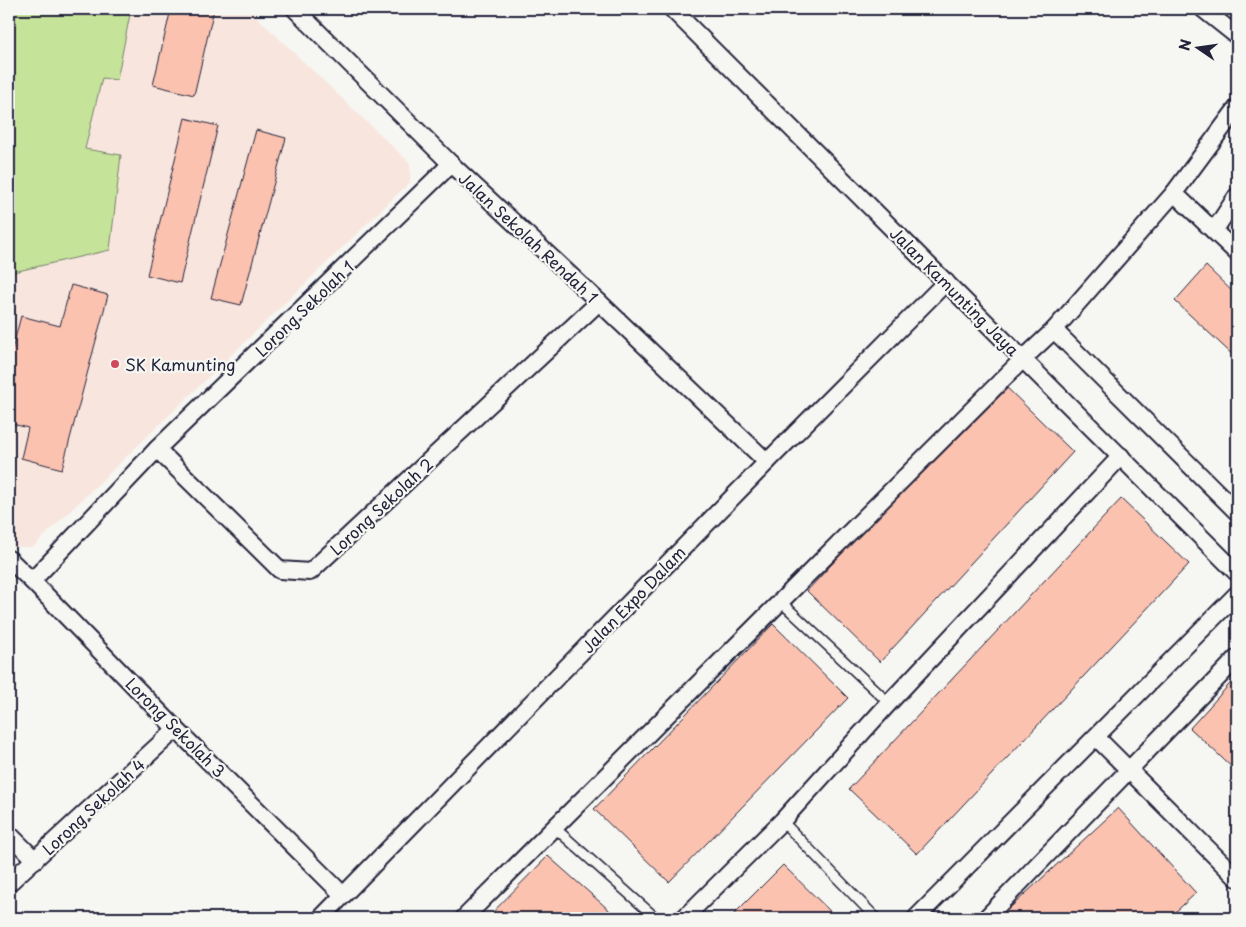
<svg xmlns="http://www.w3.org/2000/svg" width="1246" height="927" font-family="'Playpen Sans',sans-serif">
<rect width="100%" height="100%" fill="#f6f6f2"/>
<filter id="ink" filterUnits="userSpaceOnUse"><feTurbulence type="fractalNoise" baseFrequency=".02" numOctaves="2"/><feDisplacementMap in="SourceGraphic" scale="10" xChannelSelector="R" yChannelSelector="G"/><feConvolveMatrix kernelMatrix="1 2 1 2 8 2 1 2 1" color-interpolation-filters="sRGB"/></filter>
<g filter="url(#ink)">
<path fill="#f8e6de" d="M 9,9 L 248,9 L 410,163 L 410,182 L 33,547 L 10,547 L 9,545 Z"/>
<path fill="#c6e39a" stroke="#74826a" d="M 9,9 L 131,9 L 117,80 L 102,78 L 85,149 L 121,155 L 110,250 L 9,273 Z"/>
<g fill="#fbc2b0" stroke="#22223b">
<path d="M 171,9 L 214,9 L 194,95 L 153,85 Z"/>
<path d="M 185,118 L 218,126 L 180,283 L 147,275 Z"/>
<path d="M 256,130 L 286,138 L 241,305 L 211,298 Z"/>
<path d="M 1206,266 L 1237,296 L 1237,359 L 1175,301 Z"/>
<path d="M 71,285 L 108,295 L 62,469 L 21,458 L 28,428 L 9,423 L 9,361 L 21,316 L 60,326 Z"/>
<path d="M 1000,381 L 1073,452 L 880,662 L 807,591 Z"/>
<path d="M 1121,499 L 1189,564 L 917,854 L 849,789 Z"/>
<path d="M 773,624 L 848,698 L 669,882 L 594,809 Z"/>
<path d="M 1237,676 L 1237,772 L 1190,728 Z"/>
<path d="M 1118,808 L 1196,893 L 1169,918 L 999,918 Z"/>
<path d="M 548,856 L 618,918 L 487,918 Z"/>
<path d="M 783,865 L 837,918 L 730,918 Z"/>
</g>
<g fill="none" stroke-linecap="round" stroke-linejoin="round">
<defs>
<g id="service">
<path d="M 781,602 L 889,703"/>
<path d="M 782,821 L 876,918"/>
<path d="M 555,828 L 656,918"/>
</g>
<g id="minor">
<path d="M 295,9 L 451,164 L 599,302 L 767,462"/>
<path d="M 672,9 L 1237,573"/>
<path d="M 1203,9 L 1237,36"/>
<path d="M 1174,193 L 1237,253"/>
<path d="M 1214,231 L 1237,196"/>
<path d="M 1054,330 L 1237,512"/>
<path d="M 157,449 L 280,570 L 310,572 L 599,302"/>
<path d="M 9,559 L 32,581 L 176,729 L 343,895"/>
<path d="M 32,581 L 157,449 L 451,164"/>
<path d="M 1096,737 L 1237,878"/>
<path d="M 9,834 L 35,860"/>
<path d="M 9,883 L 176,729"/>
<path d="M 321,918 L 767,462 L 946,282"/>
<path d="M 464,918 L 1023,359 L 1054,330 L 1174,193 L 1237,108"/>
<path d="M 684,918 L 782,821 L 889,703 L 1121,456"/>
<path d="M 916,918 L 1237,594"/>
<path d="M 986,918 L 1237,658"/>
</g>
</defs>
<use href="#service" stroke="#22223b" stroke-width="12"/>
<use href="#minor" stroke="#22223b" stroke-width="20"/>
<use href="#service" stroke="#f6f6f2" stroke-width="9"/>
<use href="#minor" stroke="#f6f6f2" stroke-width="16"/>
</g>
</g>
<circle fill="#d1495b" stroke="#f6f6f2" stroke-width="2" cx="115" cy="364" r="5"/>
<g text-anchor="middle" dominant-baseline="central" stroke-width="4.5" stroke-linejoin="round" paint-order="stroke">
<g font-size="16" fill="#22223b" stroke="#f6f6f2">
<text transform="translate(529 237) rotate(43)">Jalan Sekolah Rendah 1</text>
<text transform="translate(955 291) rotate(45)">Jalan Kamunting Jaya</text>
<text transform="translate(304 308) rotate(-44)">Lorong Sekolah 1</text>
<text transform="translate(381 506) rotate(-43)">Lorong Sekolah 2</text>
<text transform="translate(633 599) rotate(-46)">Jalan Expo Dalam</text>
<text transform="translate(176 727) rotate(45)">Lorong Sekolah 3</text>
<text transform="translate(93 806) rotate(-43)">Lorong Sekolah 4</text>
</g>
<g font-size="16" fill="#22223b" stroke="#f6f6f2" text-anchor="start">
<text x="125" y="364">SK Kamunting</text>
</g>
</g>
<rect width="1246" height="927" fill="none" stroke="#f6f6f2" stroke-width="30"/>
<rect x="15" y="15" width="1216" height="897" fill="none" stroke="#22223b" stroke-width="2" filter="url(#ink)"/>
<g transform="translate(1198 48) rotate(283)" stroke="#f6f6f2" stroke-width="4" paint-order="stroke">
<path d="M0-4L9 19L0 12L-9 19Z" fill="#22223b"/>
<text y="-8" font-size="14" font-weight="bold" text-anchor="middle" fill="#22223b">N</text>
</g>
</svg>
